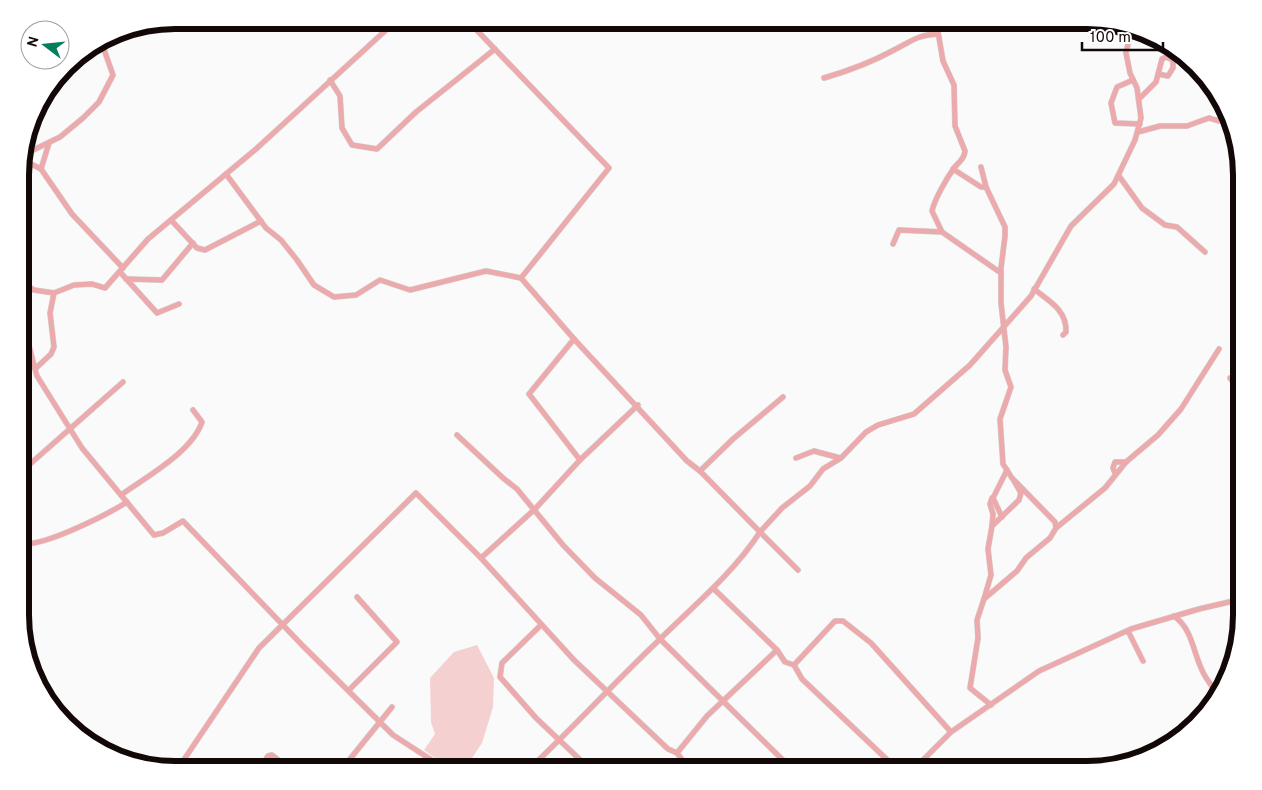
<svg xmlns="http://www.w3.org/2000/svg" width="1262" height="790" font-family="Overpass,sans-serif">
<rect width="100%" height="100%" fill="#fafafa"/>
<path fill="#f5d0d1" d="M 477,645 L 494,678 L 493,707 L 482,743 L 464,770 L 454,770 L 446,766 L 424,750 L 435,734 L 431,722 L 430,678 L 454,652 Z"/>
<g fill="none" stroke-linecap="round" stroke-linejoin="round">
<defs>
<g id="street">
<path d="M 467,20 L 609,168 L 521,278 L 574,339 L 529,394 L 580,460"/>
<path d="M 936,20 L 943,61 L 954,85 L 955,126 L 965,151 C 965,158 959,162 954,168 C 947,178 935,198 932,211 L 942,232"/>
<path d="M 824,78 C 848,71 872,62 894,50 C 912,41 917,35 938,34"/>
<path d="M 330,80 L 340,96 L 342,128 L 352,145 L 377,149 L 416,112 L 495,49"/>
<path d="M 1133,80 L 1117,87 L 1111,103 L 1115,123 L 1140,124"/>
<path d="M 1139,99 L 1156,82 L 1162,59 L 1166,57 L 1173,60 L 1173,68 L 1168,76 L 1158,74"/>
<path d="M 1138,132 L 1160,126 L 1187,126 L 1209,118 L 1219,121 L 1228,119"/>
<path d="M 21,156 L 60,137 L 83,118 L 99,102 L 113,75 L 101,41"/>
<path d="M 21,159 L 41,169 L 72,214 L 123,268"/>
<path d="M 981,167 L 986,187"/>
<path d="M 41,169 L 49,143"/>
<path d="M 953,169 L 981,187 L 986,187 L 1005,227 L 1005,236 L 1001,268 L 1001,303 L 1006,347 L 1005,370 L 1011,387 L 1000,419 L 1003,464 L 1012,478 L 1055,522 L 1056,528 L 1050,538 L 1026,558 L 1017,571 L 984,599 L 977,620 L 978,638 L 970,688 L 991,705"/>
<path d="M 226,174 L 266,228 L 281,240 L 297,260 L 314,285 L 334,297 L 356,295 L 380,280 L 410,290 L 486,271 L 521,278"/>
<path d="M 1119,176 L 1142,208 L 1165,225 L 1177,227 L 1205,252"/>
<path d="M 171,220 L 197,248 L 205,250 L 261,221"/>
<path d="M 893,244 L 899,230 L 942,232 L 1001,273"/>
<path d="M 120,272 L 157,313 L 179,304"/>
<path d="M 126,279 L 162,280 L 193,243"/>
<path d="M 21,282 L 34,290 L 54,293 L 74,285 L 92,284 L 105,288 L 148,239 L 256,149 L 397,20"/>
<path d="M 1034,289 C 1049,301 1067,310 1066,332 L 1063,335"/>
<path d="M 54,293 L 50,313 L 54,347 L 51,354 L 35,369 L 37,376 L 82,448 L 154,535 L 163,533 L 183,521 L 303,646 L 393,735 L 447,770"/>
<path d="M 21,323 L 25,330 L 35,369"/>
<path d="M 574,339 L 687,461 L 700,471 L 733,439 L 783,397"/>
<path d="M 1230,378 L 1242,392"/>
<path d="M 457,435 L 503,478 L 517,489 L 563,545 L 595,578 L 641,615 L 660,639 L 793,770"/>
<path d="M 796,458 L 814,451 L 840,458"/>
<path d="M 21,472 L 123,382"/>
<path d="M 1115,473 L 1113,468 L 1115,462 L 1126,462"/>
<path d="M 121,495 C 146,477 192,452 202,422 L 193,410"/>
<path d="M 1002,517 L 993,498 L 1007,470"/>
<path d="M 992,526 L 993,514 L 990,504 L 992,498"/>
<path d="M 1056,528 L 1105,488 L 1126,462 L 1158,435 L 1181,409 L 1219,349"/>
<path d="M 21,543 C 40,549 108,514 127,502"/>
<path d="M 481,558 L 535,509 L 580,460 L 638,405"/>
<path d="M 798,570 L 760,532 L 782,508 L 810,486 L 823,469 L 841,458 L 866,432 L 878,425 L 914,414 L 970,365 L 1031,296 L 1071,226 L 1114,184 L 1135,140 L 1141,118 L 1137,88 L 1130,73 L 1126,53 L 1132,27"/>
<path d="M 714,589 L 777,650"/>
<path d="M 984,599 L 991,575 L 988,549 L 992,526 L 1019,500 L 1021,493 L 1014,481"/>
<path d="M 1174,616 C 1194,630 1193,656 1205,676 C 1209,683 1214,688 1218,696"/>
<path d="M 541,625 L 502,663 L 500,677 L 536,718 L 591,770"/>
<path d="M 1128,631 L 1143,661"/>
<path d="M 794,665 L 802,679 L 898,770"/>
<path d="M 349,690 L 397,642 L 357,597"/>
<path d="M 107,752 L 112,754"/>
<path d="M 177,770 L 259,648 L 416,493 L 481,558 L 574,660 L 668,749 L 677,753"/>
<path d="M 259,770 L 268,756 L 272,755 L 291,770"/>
<path d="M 341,770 L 392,707"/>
<path d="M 528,770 C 572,729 612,685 656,643 C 692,607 732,575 760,532 L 700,471"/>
<path d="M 690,770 L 677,753 L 707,716 L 777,650 L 785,662 L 794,665 L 835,621 L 843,621 L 871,643 L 951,732"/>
<path d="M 913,770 L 951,732 L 1039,671 L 1131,629 L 1199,609 L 1242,599"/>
</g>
</defs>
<use href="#street" stroke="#d5d3d3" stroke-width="6"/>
<use href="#street" stroke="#edaaac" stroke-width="5"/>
</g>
<path d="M0 0H1262V790H0ZM175 29H1087A146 146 0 0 1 1233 175V615A146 146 0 0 1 1087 761H175A146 146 0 0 1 29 615V175A146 146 0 0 1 175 29Z" fill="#fff" fill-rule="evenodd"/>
<path fill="none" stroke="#130808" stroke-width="6" d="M175 29H1087A146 146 0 0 1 1233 175V615A146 146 0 0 1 1087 761H175A146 146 0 0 1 29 615V175A146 146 0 0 1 175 29Z"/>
<g transform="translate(45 45) rotate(286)"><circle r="24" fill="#ffffff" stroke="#a19c9c"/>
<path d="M0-4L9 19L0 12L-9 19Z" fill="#027e5c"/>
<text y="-8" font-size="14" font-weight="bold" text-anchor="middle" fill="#130808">N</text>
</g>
<path d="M1082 42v8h81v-8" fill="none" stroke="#130808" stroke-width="2.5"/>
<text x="1090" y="42" font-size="15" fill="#130808" stroke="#ffffff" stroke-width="4" paint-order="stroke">100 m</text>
</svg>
